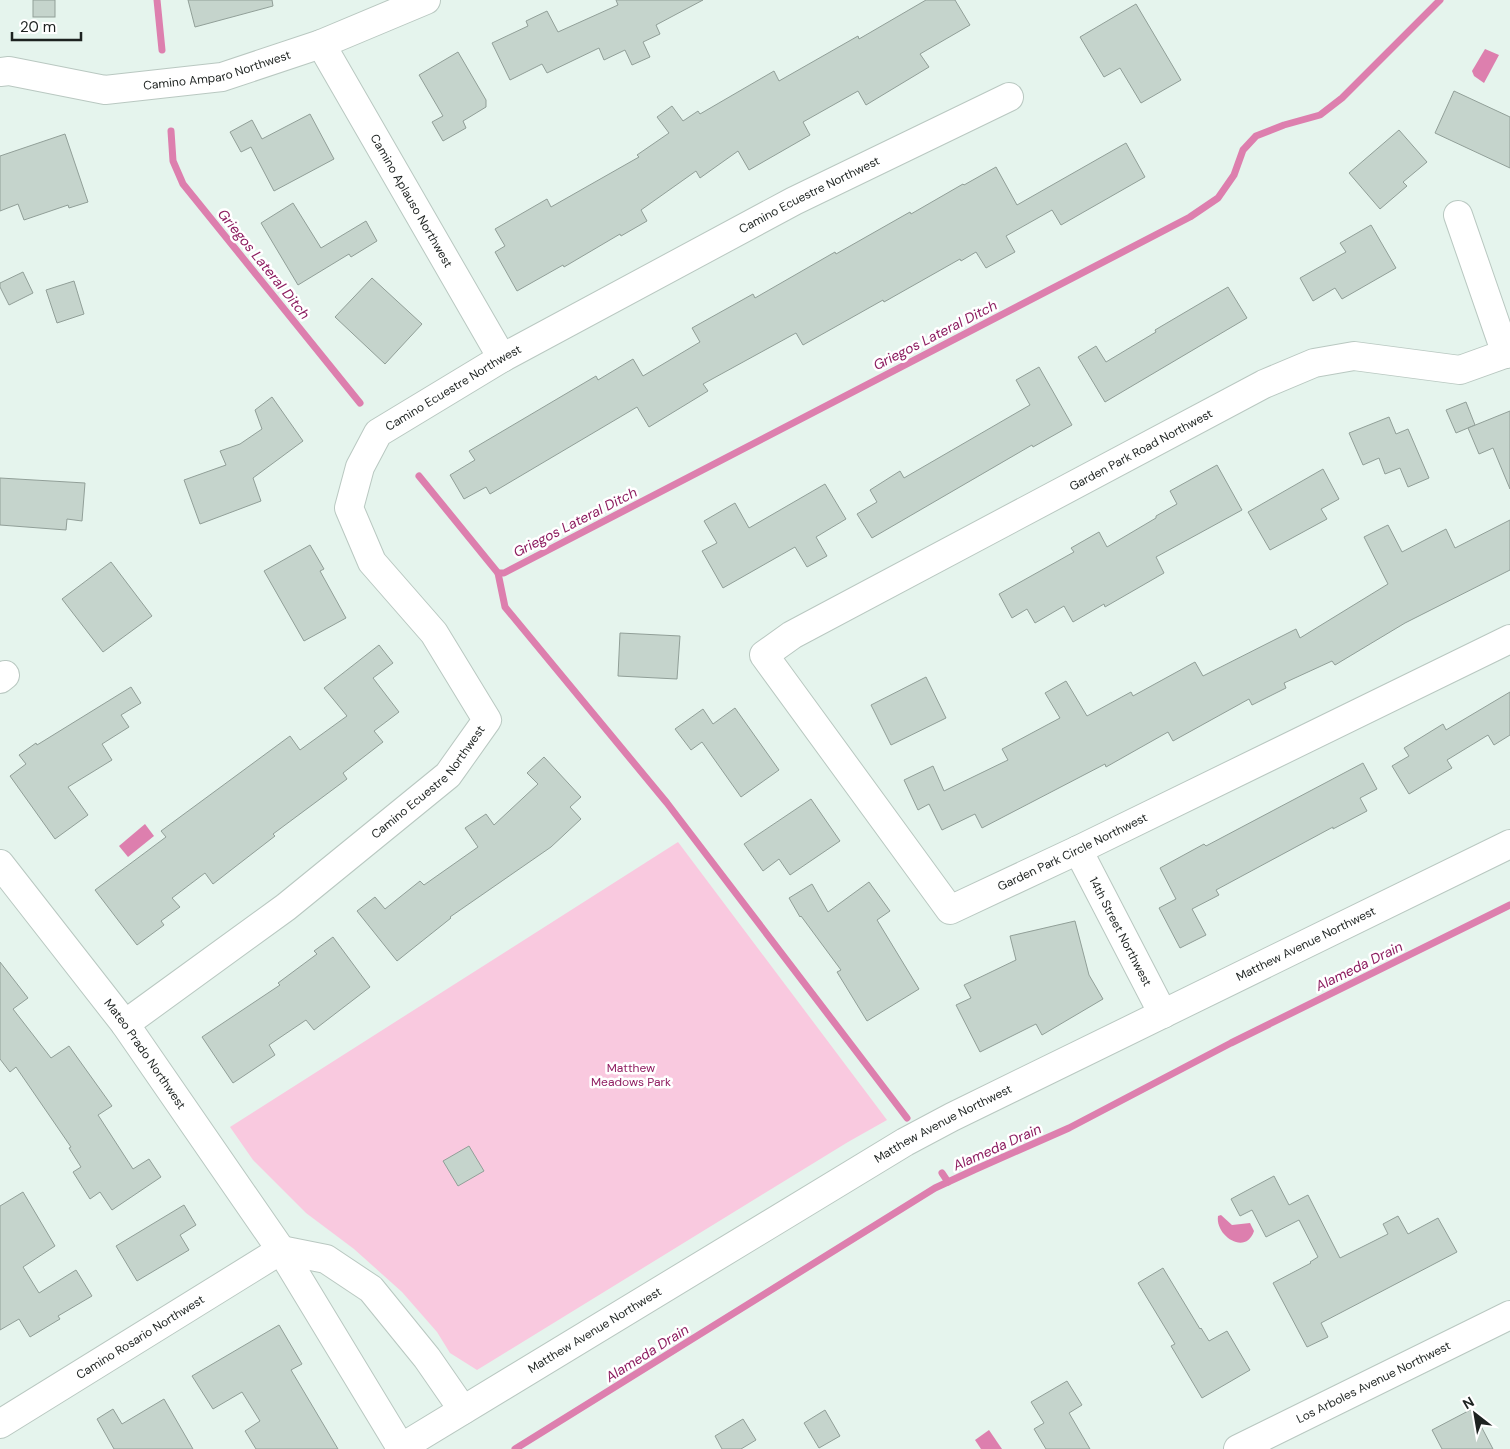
<svg xmlns="http://www.w3.org/2000/svg" width="1510" height="1449" font-family="'DM Sans',sans-serif">
<rect width="100%" height="100%" fill="#e5f4ed"/>
<path fill="#f9c9df" d="M 678,842 L 887,1120 L 848,1142 L 477,1370 L 450,1353 L 437,1332 L 402,1292 L 354,1249 L 306,1213 L 253,1160 L 230,1127 Z"/>
<g fill="#dd7fae">
<path d="M 1485,49 L 1499,55 L 1484,83 L 1474,76 L 1472,71 Z"/>
<path d="M 145,824 L 154,836 L 128,857 L 119,846 Z"/>
<path d="M 1221,1215 L 1232,1225 L 1250,1223 L 1254,1231 C 1246,1256 1215,1236 1218,1216 Z"/>
<path d="M 989,1430 L 1002,1449 L 981,1449 L 975,1440 Z"/>
</g>
<g fill="none" stroke-linecap="round" stroke-linejoin="round">
<g stroke="#dd7fae" stroke-width="7">
<path d="M 157,0 L 162,50"/>
<path d="M 171,131 L 173,161 L 183,184 L 360,403"/>
<path d="M 419,476 L 498,573 L 504,573 L 1190,217 L 1218,198 L 1234,175 L 1243,150 L 1256,136 L 1284,125 L 1320,115 L 1342,98 L 1440,0"/>
<path d="M 498,573 L 505,607 L 667,803 L 907,1118"/>
<path d="M 942,1173 L 948,1182"/>
<path d="M 515,1449 L 935,1188 L 976,1169 L 1069,1128 L 1231,1043 L 1510,905"/>
</g>
</g>
<g fill="#c5d4cc" stroke="#919f98">
<rect x="33" y="0" width="22" height="17"/>
<path d="M 188,0 L 272,0 L 273,6 L 195,27 Z"/>
<path d="M 616,0 L 703,0 L 656,25 L 660,34 L 643,42 L 650,57 L 632,65 L 625,50 L 604,60 L 599,48 L 547,73 L 542,64 L 510,80 L 492,43 L 528,26 L 526,21 L 547,11 L 558,32 L 618,5 Z"/>
<path d="M 926,0 L 955,0 L 970,25 L 920,54 L 929,67 L 866,105 L 858,91 L 803,122 L 810,135 L 749,170 L 738,151 L 700,178 L 696,171 L 641,210 L 647,221 L 621,236 L 620,234 L 564,267 L 563,265 L 517,291 L 495,252 L 505,246 L 495,229 L 547,199 L 551,207 L 639,157 L 637,155 L 669,133 L 657,117 L 672,106 L 683,121 L 698,111 L 700,114 L 774,71 L 779,81 L 858,36 L 859,39 Z"/>
<path d="M 1136,4 L 1181,80 L 1141,103 L 1120,68 L 1104,77 L 1080,37 Z"/>
<path d="M 458,52 L 486,100 L 486,107 L 463,121 L 466,128 L 443,141 L 432,122 L 443,116 L 419,75 Z"/>
<path d="M 1454,91 L 1510,117 L 1510,168 L 1435,133 Z"/>
<path d="M 310,114 L 334,159 L 274,191 L 251,147 L 241,152 L 230,132 L 252,120 L 262,139 Z"/>
<path d="M 1399,130 L 1427,162 L 1403,182 L 1407,186 L 1380,209 L 1349,173 Z"/>
<path d="M 65,134 L 88,202 L 69,208 L 68,205 L 24,220 L 18,204 L 0,211 L 0,156 Z"/>
<path d="M 1126,143 L 1145,177 L 1061,225 L 1052,210 L 1006,236 L 1015,252 L 986,268 L 976,252 L 961,261 L 960,259 L 884,302 L 883,300 L 803,345 L 796,333 L 703,384 L 708,391 L 649,427 L 637,407 L 490,494 L 486,487 L 464,499 L 450,475 L 475,460 L 469,451 L 596,376 L 598,380 L 633,359 L 643,376 L 700,342 L 692,328 L 753,294 L 755,298 L 835,252 L 836,254 L 910,212 L 911,214 L 963,184 L 964,185 L 996,167 L 1017,205 Z"/>
<path d="M 293,203 L 321,248 L 366,221 L 377,241 L 351,257 L 349,254 L 298,285 L 261,223 Z"/>
<path d="M 1371,225 L 1396,268 L 1342,299 L 1335,288 L 1313,301 L 1300,278 L 1346,252 L 1340,243 Z"/>
<path d="M 23,272 L 33,293 L 9,305 L 0,287 L 0,283 Z"/>
<path d="M 372,278 L 422,324 L 385,364 L 335,317 Z"/>
<path d="M 74,281 L 84,314 L 57,323 L 46,290 Z"/>
<path d="M 1228,287 L 1247,318 L 1105,402 L 1078,357 L 1096,346 L 1106,362 L 1156,332 L 1155,330 Z"/>
<path d="M 1039,367 L 1072,425 L 1033,447 L 1032,445 L 872,538 L 857,514 L 877,502 L 870,490 L 900,471 L 904,478 L 1030,405 L 1016,380 Z"/>
<path d="M 272,397 L 303,441 L 253,478 L 261,501 L 200,524 L 184,480 L 226,465 L 220,451 L 240,444 L 262,429 L 255,410 Z"/>
<path d="M 1466,402 L 1475,425 L 1456,433 L 1446,410 Z"/>
<path d="M 1510,411 L 1510,489 L 1493,448 L 1479,454 L 1468,428 Z"/>
<path d="M 1389,417 L 1396,434 L 1408,429 L 1429,478 L 1408,487 L 1400,468 L 1385,474 L 1379,458 L 1363,465 L 1349,433 Z"/>
<path d="M 1217,465 L 1242,510 L 1156,557 L 1164,573 L 1105,607 L 1104,604 L 1073,622 L 1064,606 L 1035,623 L 1027,609 L 1012,618 L 999,594 L 1074,552 L 1071,548 L 1099,532 L 1107,547 L 1156,518 L 1156,516 L 1177,504 L 1170,491 Z"/>
<path d="M 1323,469 L 1339,499 L 1321,509 L 1327,519 L 1270,550 L 1248,512 Z"/>
<path d="M 0,478 L 85,483 L 82,521 L 67,519 L 66,530 L 0,525 Z"/>
<path d="M 825,484 L 846,519 L 816,537 L 827,556 L 807,567 L 795,547 L 723,588 L 702,551 L 717,543 L 704,521 L 735,503 L 749,528 Z"/>
<path d="M 1510,520 L 1510,570 L 1405,623 L 1335,665 L 1332,661 L 1284,683 L 1286,688 L 1252,705 L 1249,699 L 1173,741 L 1168,732 L 1106,767 L 1105,764 L 982,828 L 975,814 L 942,830 L 929,804 L 918,810 L 904,780 L 933,766 L 944,791 L 1008,760 L 1002,749 L 1060,718 L 1045,693 L 1066,681 L 1087,716 L 1131,692 L 1133,696 L 1195,662 L 1203,676 L 1296,629 L 1300,638 L 1388,584 L 1364,537 L 1388,525 L 1402,552 L 1446,529 L 1455,548 Z"/>
<path d="M 310,545 L 324,569 L 320,571 L 346,618 L 304,641 L 264,571 Z"/>
<path d="M 111,562 L 152,616 L 103,652 L 62,599 Z"/>
<path d="M 620,633 L 680,636 L 677,679 L 618,676 Z"/>
<path d="M 379,645 L 393,663 L 373,678 L 399,712 L 374,731 L 383,742 L 343,773 L 347,779 L 273,834 L 275,836 L 213,884 L 205,873 L 172,898 L 180,907 L 161,921 L 164,925 L 137,945 L 95,890 L 166,837 L 161,831 L 290,736 L 300,750 L 347,716 L 324,688 Z"/>
<path d="M 926,677 L 946,718 L 891,745 L 871,705 Z"/>
<path d="M 131,687 L 141,703 L 121,715 L 129,727 L 102,744 L 112,760 L 68,787 L 88,815 L 55,839 L 10,776 L 26,764 L 19,755 L 36,743 L 37,745 Z"/>
<path d="M 1510,692 L 1510,735 L 1494,745 L 1488,735 L 1447,760 L 1452,768 L 1409,794 L 1392,766 L 1409,756 L 1404,748 L 1443,724 L 1446,730 Z"/>
<path d="M 735,708 L 779,770 L 741,797 L 702,742 L 691,750 L 675,729 L 703,709 L 713,724 Z"/>
<path d="M 544,757 L 581,797 L 570,807 L 581,819 L 551,847 L 450,917 L 451,918 L 397,961 L 357,911 L 375,897 L 385,909 L 420,881 L 424,885 L 478,847 L 465,828 L 486,814 L 494,825 L 538,784 L 527,773 Z"/>
<path d="M 1363,763 L 1377,789 L 1360,798 L 1367,811 L 1333,829 L 1333,827 L 1216,890 L 1219,895 L 1192,909 L 1206,935 L 1180,948 L 1159,908 L 1176,899 L 1160,868 L 1204,844 L 1206,846 Z"/>
<path d="M 811,799 L 840,841 L 790,875 L 779,859 L 763,871 L 744,844 Z"/>
<path d="M 869,882 L 890,911 L 877,920 L 919,989 L 867,1021 L 837,972 L 841,970 L 801,916 L 800,917 L 789,898 L 812,884 L 828,912 Z"/>
<path d="M 1075,921 L 1089,975 L 1103,999 L 1042,1035 L 1036,1024 L 980,1052 L 956,1005 L 971,998 L 964,985 L 1016,960 L 1010,936 Z"/>
<path d="M 333,937 L 370,987 L 314,1030 L 306,1020 L 269,1045 L 275,1055 L 233,1083 L 202,1037 L 280,985 L 278,983 L 317,954 L 314,951 Z"/>
<path d="M 0,962 L 28,998 L 13,1009 L 51,1058 L 69,1046 L 112,1106 L 98,1115 L 133,1169 L 149,1159 L 161,1177 L 112,1210 L 100,1192 L 90,1199 L 73,1172 L 81,1167 L 69,1148 L 71,1147 L 16,1067 L 10,1072 L 0,1059 Z"/>
<path d="M 469,1146 L 484,1171 L 458,1186 L 443,1161 Z"/>
<path d="M 1274,1176 L 1289,1205 L 1308,1195 L 1340,1258 L 1388,1234 L 1383,1224 L 1398,1216 L 1408,1234 L 1438,1218 L 1457,1252 L 1321,1323 L 1328,1337 L 1307,1347 L 1273,1283 L 1311,1263 L 1310,1262 L 1318,1257 L 1299,1220 L 1266,1237 L 1252,1210 L 1240,1216 L 1231,1199 Z"/>
<path d="M 23,1192 L 55,1246 L 23,1267 L 39,1293 L 76,1270 L 92,1296 L 58,1316 L 60,1319 L 30,1337 L 19,1319 L 0,1330 L 0,1206 Z"/>
<path d="M 184,1205 L 196,1225 L 180,1235 L 189,1250 L 137,1281 L 116,1246 Z"/>
<path d="M 1163,1268 L 1200,1329 L 1201,1328 L 1209,1341 L 1227,1331 L 1250,1370 L 1202,1398 L 1171,1346 L 1175,1344 L 1138,1283 Z"/>
<path d="M 279,1325 L 302,1364 L 291,1370 L 338,1449 L 256,1449 L 245,1431 L 260,1421 L 242,1392 L 213,1409 L 192,1376 Z"/>
<path d="M 1067,1381 L 1082,1405 L 1069,1413 L 1090,1449 L 1046,1449 L 1034,1429 L 1044,1423 L 1031,1402 Z"/>
<path d="M 164,1399 L 193,1449 L 114,1449 L 97,1419 L 113,1409 L 122,1424 Z"/>
<path d="M 1472,1409 L 1493,1449 L 1442,1449 L 1432,1430 Z"/>
<path d="M 825,1410 L 840,1436 L 819,1448 L 804,1423 Z"/>
<path d="M 743,1419 L 756,1440 L 741,1449 L 722,1449 L 715,1436 Z"/>
</g>
<g fill="none" stroke-linecap="round" stroke-linejoin="round">
<defs>
<g id="minor">
<path id="s1" d="M 321,44 L 502,358"/>
<path id="s2" d="M 0,72 L 9,71 L 105,90 L 222,77 L 321,44 L 426,0"/>
<path d="M 1458,215 L 1506,354"/>
<path id="s3" d="M 1510,352 L 1460,370 L 1354,356 L 1314,363 L 1264,384 L 792,635 L 764,655 L 950,910 L 1078,850 L 1510,639"/>
<path d="M 0,679 L 5,675"/>
<path id="s4" d="M 1078,850 L 1163,1014"/>
<path id="s5" d="M 0,864 L 125,1024 L 281,1250 L 401,1448"/>
<path id="s6" d="M 125,1024 L 286,907 L 448,775 L 487,720 L 434,633 L 372,562 L 349,508 L 360,467 L 378,433 L 502,358 L 794,201 L 1009,97"/>
<path d="M 281,1250 L 326,1259 L 371,1289 L 427,1358 L 463,1410"/>
<path id="s7" d="M 0,1424 L 281,1250"/>
<path id="s8" d="M 399,1449 L 905,1142 L 952,1117 L 1510,844"/>
<path id="s9" d="M 1238,1449 L 1510,1315"/>
</g>
</defs>
<use href="#minor" stroke="#b9c8c1" stroke-width="30"/>
<use href="#minor" stroke="#fff" stroke-width="28"/>
</g>
<g text-anchor="middle" dominant-baseline="central" stroke-width="5" stroke-linejoin="round" paint-order="stroke">
<g font-size="12" fill="#1d2220" stroke="#fff">
<text stroke="none"><textPath href="#s2" startOffset="221">Camino Amparo Northwest</textPath></text>
<text stroke="none"><textPath href="#s6" startOffset="1304">Camino Ecuestre Northwest</textPath></text>
<text stroke="none"><textPath href="#s1" startOffset="181">Camino Aplauso Northwest</textPath></text>
<text stroke="none"><textPath href="#s6" startOffset="899">Camino Ecuestre Northwest</textPath></text>
<text transform="translate(1141 450) rotate(-28)">Garden Park Road Northwest</text>
<text stroke="none"><textPath href="#s6" startOffset="389">Camino Ecuestre Northwest</textPath></text>
<text stroke="none"><textPath href="#s3" startOffset="1275">Garden Park Circle Northwest</textPath></text>
<text stroke="none"><textPath href="#s4" startOffset="92">14th Street Northwest</textPath></text>
<text stroke="none"><textPath href="#s8" startOffset="1039">Matthew Avenue Northwest</textPath></text>
<text stroke="none"><textPath href="#s5" startOffset="239">Mateo Prado Northwest</textPath></text>
<text stroke="none"><textPath href="#s8" startOffset="634">Matthew Avenue Northwest</textPath></text>
<text stroke="none"><textPath href="#s8" startOffset="229">Matthew Avenue Northwest</textPath></text>
<text stroke="none"><textPath href="#s7" startOffset="165">Camino Rosario Northwest</textPath></text>
<text stroke="none"><textPath href="#s9" startOffset="151">Los Arboles Avenue Northwest</textPath></text>
</g>
<g font-size="12" fill="#912163" stroke="#fff">
<text x="631" y="1068">Matthew<tspan x="631" dy="14">Meadows Park</tspan></text>
</g>
<g font-size="14" font-style="italic" fill="#8c1c5f" stroke="#fff">
<text transform="translate(264 264) rotate(51)">Griegos Lateral Ditch</text>
<text transform="translate(935 335) rotate(-27)">Griegos Lateral Ditch</text>
<text transform="translate(575 522) rotate(-27)">Griegos Lateral Ditch</text>
<text transform="translate(1359 966) rotate(-26)">Alameda Drain</text>
<text transform="translate(997 1147) rotate(-24)">Alameda Drain</text>
<text transform="translate(647 1353) rotate(-32)">Alameda Drain</text>
</g>
</g>
<g transform="translate(1475 1414) rotate(329)" stroke="#ffffff" stroke-width="4" paint-order="stroke">
<path d="M0-4L9 19L0 12L-9 19Z" fill="#1d2220"/>
<text y="-8" font-size="14" font-weight="bold" text-anchor="middle" fill="#1d2220">N</text>
</g>
<path d="M12 32v8h69v-8" fill="none" stroke="#1d2220" stroke-width="2.5"/>
<text x="20" y="32" font-size="15" fill="#1d2220" stroke="#ffffff" stroke-width="4" paint-order="stroke">20 m</text>
</svg>
